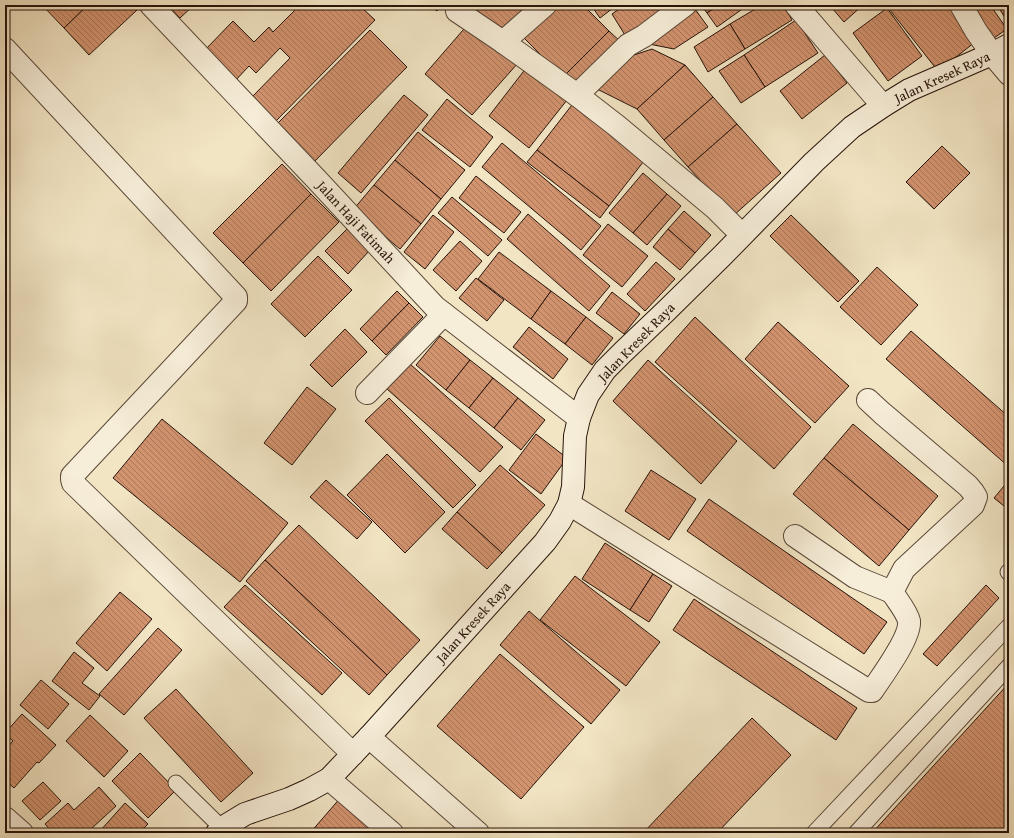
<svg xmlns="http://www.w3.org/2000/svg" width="1014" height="838" font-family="'Gentium Book Plus',serif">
<defs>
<pattern id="building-back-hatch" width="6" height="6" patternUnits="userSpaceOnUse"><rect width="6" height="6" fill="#d2936f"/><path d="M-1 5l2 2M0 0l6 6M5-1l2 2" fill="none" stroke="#aa7759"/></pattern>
</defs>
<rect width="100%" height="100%" fill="#f2e5c4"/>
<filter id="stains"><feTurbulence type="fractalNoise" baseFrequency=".005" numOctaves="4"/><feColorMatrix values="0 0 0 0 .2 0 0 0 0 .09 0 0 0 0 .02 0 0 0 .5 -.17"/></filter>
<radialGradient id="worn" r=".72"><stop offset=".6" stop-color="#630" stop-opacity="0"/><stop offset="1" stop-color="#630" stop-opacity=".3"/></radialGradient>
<g fill="url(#building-back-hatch)" stroke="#27130a">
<path d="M 42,5 L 88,5 L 64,28 Z"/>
<path d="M 88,5 L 132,5 L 137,10 L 89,55 L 64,28 Z"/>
<path d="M 168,5 L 194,5 L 180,18 Z"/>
<path d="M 300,5 L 359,5 L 375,20 L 276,121 L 252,97 L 290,58 L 280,48 L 256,73 L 249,66 L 234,82 L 203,52 L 233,21 L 254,42 L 269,27 L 273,32 Z"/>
<path d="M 429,5 L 442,5 L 437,11 Z"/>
<path d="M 478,5 L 531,5 L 502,37 L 473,10 Z"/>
<path d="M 548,5 L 583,5 L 609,31 L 563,77 L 519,33 Z"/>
<path d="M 591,5 L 617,5 L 600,18 Z"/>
<path d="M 625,5 L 679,5 L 628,40 L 612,14 Z"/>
<path d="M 701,5 L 719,5 L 707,13 Z"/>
<path d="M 719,5 L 748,5 L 717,27 L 707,13 Z"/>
<path d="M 762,5 L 783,5 L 792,20 L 745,49 L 730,24 Z"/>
<path d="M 836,5 L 863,5 L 844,22 L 832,8 Z"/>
<path d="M 886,5 L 952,5 L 979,39 L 938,71 Z"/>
<path d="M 982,5 L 990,5 L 1007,29 L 991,40 L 972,13 Z"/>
<path d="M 997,5 L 1009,5 L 1009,24 Z"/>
<path d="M 887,8 L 922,56 L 888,81 L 853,33 Z"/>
<path d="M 695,9 L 708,27 L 674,49 L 644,43 Z"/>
<path d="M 796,20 L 818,53 L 765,87 L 744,55 Z"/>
<path d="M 470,22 L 518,63 L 472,115 L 425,74 Z"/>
<path d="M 730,24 L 745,49 L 708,72 L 694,47 Z"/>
<path d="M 370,30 L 407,67 L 314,162 L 276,125 Z"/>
<path d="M 609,31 L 623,44 L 576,90 L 563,77 Z"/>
<path d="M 652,49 L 685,65 L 637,109 L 593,87 L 619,60 Z"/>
<path d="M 744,55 L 765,87 L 741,103 L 719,71 Z"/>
<path d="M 825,55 L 847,83 L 802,119 L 780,91 Z"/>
<path d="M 530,63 L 571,95 L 529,148 L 489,116 Z"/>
<path d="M 685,65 L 713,97 L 664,140 L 637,109 Z"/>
<path d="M 404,95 L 428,115 L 361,193 L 338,173 Z"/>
<path d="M 713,97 L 737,124 L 688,167 L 664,140 Z"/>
<path d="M 447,99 L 493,137 L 470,167 L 422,130 Z"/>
<path d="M 575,101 L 647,157 L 609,206 L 537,150 Z"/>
<path d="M 737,124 L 781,173 L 733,216 L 688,167 Z"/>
<path d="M 418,132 L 465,170 L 441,199 L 395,160 Z"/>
<path d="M 502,143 L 601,226 L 581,250 L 482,167 Z"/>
<path d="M 942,146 L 970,173 L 934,209 L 906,182 Z"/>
<path d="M 537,150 L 609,206 L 600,218 L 527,162 Z"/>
<path d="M 395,160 L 441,199 L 421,224 L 374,185 Z"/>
<path d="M 282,164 L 311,194 L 243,263 L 213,233 Z"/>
<path d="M 643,173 L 667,194 L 633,233 L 609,213 Z"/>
<path d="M 476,176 L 521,212 L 504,233 L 459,198 Z"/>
<path d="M 374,185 L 421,224 L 400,249 L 353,210 Z"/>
<path d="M 311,194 L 339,222 L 271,291 L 243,263 Z"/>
<path d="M 667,194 L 681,206 L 647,245 L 633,233 Z"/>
<path d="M 452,197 L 502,240 L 488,256 L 438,213 Z"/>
<path d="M 684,211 L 711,235 L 695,253 L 668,229 Z"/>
<path d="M 528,214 L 610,286 L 589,311 L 507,239 Z"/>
<path d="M 433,215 L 454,232 L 425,269 L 404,252 Z"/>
<path d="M 791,215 L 859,281 L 838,302 L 770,236 Z"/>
<path d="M 608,224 L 648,256 L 622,287 L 583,255 Z"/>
<path d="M 348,228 L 370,250 L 348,274 L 325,251 Z"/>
<path d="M 668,229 L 695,253 L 680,270 L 653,247 Z"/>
<path d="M 460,241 L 482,261 L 456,291 L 433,270 Z"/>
<path d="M 499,252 L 551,291 L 531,319 L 478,279 Z"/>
<path d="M 318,256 L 352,290 L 305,337 L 271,304 Z"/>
<path d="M 656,262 L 675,279 L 645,311 L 627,294 Z"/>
<path d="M 877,267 L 918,305 L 881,345 L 840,307 Z"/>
<path d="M 476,278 L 504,300 L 487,321 L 459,298 Z"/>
<path d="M 397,291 L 409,303 L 372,341 L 360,329 Z"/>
<path d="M 551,291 L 586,317 L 565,344 L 531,319 Z"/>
<path d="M 612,292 L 640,314 L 624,334 L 596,313 Z"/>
<path d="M 409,303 L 423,317 L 386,355 L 372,341 Z"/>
<path d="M 586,317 L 613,338 L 592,365 L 565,344 Z"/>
<path d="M 695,317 L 811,427 L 774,469 L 655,362 Z"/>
<path d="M 778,322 L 849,386 L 815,423 L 745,359 Z"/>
<path d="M 529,327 L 568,359 L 553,379 L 513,347 Z"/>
<path d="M 345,329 L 367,352 L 332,387 L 310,365 Z"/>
<path d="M 911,331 L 1009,417 L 1009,467 L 886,359 Z"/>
<path d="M 440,336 L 470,360 L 446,390 L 416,365 Z"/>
<path d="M 470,360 L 493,378 L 469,408 L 446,390 Z"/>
<path d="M 648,360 L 737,441 L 701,484 L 613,401 Z"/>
<path d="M 410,364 L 503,447 L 480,472 L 387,389 Z"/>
<path d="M 493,378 L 518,398 L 494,428 L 469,408 Z"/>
<path d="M 307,387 L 336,409 L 292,465 L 264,443 Z"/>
<path d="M 389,398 L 476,485 L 453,508 L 365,421 Z"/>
<path d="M 518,398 L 545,420 L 521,450 L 494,428 Z"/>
<path d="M 162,419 L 288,523 L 240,582 L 113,478 Z"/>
<path d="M 853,424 L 938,496 L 909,530 L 824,458 Z"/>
<path d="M 536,434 L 567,458 L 541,494 L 509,470 Z"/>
<path d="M 387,454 L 445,512 L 405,553 L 347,495 Z"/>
<path d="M 824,458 L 909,530 L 879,566 L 793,494 Z"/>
<path d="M 500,465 L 545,505 L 502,553 L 457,512 Z"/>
<path d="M 651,470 L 696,499 L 669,540 L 625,511 Z"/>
<path d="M 326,480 L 372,522 L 357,539 L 310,497 Z"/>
<path d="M 1009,480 L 1009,510 L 994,498 Z"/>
<path d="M 709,499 L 887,622 L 864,654 L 687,531 Z"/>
<path d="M 457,512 L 502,553 L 487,569 L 442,529 Z"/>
<path d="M 299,525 L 420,640 L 387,675 L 265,560 Z"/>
<path d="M 605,543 L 653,574 L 630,610 L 582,579 Z"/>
<path d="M 265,560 L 387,675 L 369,695 L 246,581 Z"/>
<path d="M 653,574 L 672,586 L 649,622 L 630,610 Z"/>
<path d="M 575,576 L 660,642 L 626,686 L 540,620 Z"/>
<path d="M 245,585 L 342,673 L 322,695 L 224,607 Z"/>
<path d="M 986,585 L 999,598 L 937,666 L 923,654 Z"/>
<path d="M 120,592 L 152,619 L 107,671 L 76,643 Z"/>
<path d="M 694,599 L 857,708 L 836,740 L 673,630 Z"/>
<path d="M 529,611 L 620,690 L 591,724 L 500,645 Z"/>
<path d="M 158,628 L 182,650 L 124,715 L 99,694 Z"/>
<path d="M 74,652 L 94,668 L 82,683 L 100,696 L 89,710 L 52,681 Z"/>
<path d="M 500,654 L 584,727 L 521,799 L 437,726 Z"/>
<path d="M 41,680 L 69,704 L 48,729 L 20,705 Z"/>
<path d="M 1009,683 L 1009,833 L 872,833 Z"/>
<path d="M 176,689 L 253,773 L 221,802 L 144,718 Z"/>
<path d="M 22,714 L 56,745 L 39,763 L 37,762 L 14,788 L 5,780 L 5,750 L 13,741 L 5,734 L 5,733 Z"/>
<path d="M 90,715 L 128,751 L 104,777 L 66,741 Z"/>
<path d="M 752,718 L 791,755 L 717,833 L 643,833 Z"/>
<path d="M 140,753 L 176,790 L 148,818 L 112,781 Z"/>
<path d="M 43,782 L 61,801 L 40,820 L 22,801 Z"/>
<path d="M 99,787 L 116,806 L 91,829 L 95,833 L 53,833 L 45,824 L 68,803 L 74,810 Z"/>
<path d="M 342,796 L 379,827 L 374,833 L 310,833 Z"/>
<path d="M 125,803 L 148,824 L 139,833 L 102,833 L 100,831 Z"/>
</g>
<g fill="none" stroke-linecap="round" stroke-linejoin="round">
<defs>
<g id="lane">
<path d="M 1008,572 L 1009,573"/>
<path d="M 176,783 L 222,828"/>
<path d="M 814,833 L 1009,626"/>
<path d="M 856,833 L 1009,666"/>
</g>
<g id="street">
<path d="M 151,5 L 318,181 L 435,307 L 579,418"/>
<path d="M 796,5 L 883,106"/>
<path d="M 961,5 L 976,31 L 992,54 L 1009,74"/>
<path d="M 457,11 L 503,42 L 577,95 L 617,126 L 715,208 L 742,235"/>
<path d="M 503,42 L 545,5"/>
<path d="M 5,49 L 236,297 L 236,301 L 72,476 L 72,479 L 73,483 L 353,754"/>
<path d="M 577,95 L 628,45 L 644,36 L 685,5"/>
<path d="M 367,393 L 444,314"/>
<path d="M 569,504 L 869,691 L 872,691 C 882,676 911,637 909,621 C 907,612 897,600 892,592 L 904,569 L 973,505 L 976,497 L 973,492 L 968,486 L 882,413 L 868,400"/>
<path d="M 795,536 L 855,577 L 892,592"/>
<path d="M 369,737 L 478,833"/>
<path d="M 329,779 L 392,833"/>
<path d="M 5,818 L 22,833"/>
</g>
<path id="secondary" d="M 217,833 L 222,828 L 245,814 L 289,799 L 309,790 L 329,779 L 369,737 L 545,542 L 560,521 L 569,504 L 573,487 L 575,436 L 579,418 L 588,395 L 605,370 L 623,352 L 666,311 L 721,257 L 814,162 L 852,127 L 883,106 L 909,90 L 992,54 L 1009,45"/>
</defs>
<use href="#lane" stroke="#5a4838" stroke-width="17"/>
<use href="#street" stroke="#5a4838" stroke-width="24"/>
<use href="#secondary" stroke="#27130a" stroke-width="24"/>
<use href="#lane" stroke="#f7eed9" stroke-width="15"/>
<use href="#street" stroke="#f7eed9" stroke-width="22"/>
<use href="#secondary" stroke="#f7eed9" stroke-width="22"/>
</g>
<g text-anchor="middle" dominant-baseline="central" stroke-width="3.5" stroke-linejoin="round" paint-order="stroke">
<g font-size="14" fill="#27130a" stroke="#f7eed9">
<text transform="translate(942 77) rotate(-25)">Jalan Kresek Raya</text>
<text transform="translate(356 222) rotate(47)">Jalan Haji Fatimah</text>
<text transform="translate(636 342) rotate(-46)">Jalan Kresek Raya</text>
<text transform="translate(473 622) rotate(-48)">Jalan Kresek Raya</text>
</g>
</g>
<rect width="1014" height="838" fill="none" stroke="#f2e5c4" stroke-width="20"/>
<rect x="6" y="6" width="1002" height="826" fill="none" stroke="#27130a" stroke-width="2"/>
<rect x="10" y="10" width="994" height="818" fill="none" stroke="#27130a"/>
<rect width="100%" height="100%" filter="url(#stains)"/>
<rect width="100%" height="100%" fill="url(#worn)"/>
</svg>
